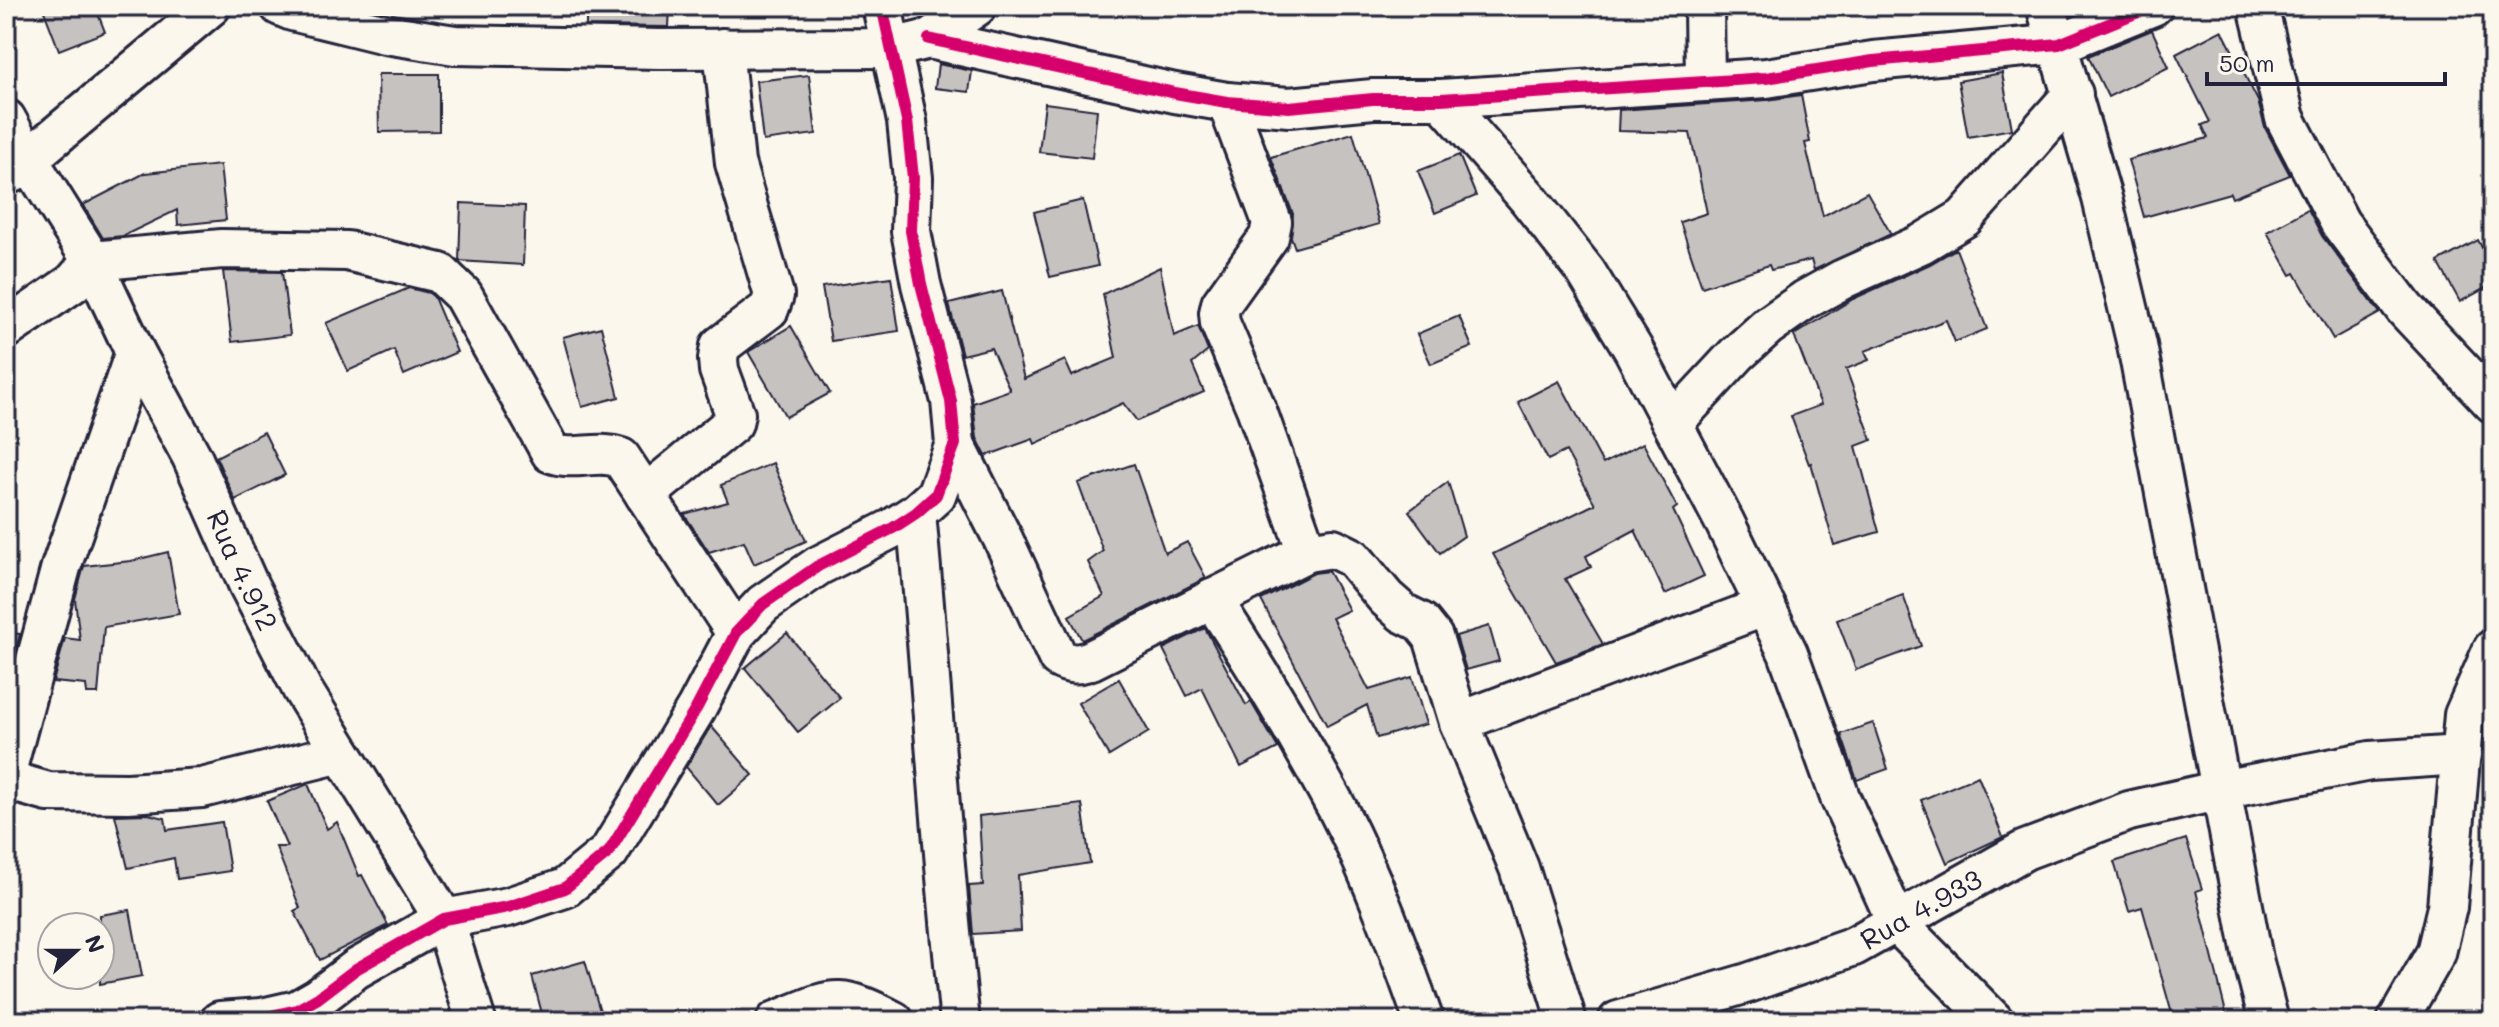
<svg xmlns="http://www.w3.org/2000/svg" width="2499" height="1027" font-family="Mali,sans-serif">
<rect width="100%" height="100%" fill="#fbf7ec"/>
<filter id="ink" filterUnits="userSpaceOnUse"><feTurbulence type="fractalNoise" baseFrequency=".0125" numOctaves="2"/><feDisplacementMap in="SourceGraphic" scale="16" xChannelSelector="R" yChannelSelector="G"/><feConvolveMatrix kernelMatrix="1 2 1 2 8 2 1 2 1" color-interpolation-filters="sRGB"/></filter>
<g filter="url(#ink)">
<g fill="#c6c2c0" stroke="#22223b" stroke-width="2">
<path d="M 42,6 L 95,6 L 105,32 L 59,50 Z"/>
<path d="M 586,6 L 670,6 L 669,27 L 586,26 Z"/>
<path d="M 2152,30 L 2169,67 L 2108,97 L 2088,56 Z"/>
<path d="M 2222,30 L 2258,101 L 2265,128 L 2290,175 L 2232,198 L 2230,193 L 2144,217 L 2128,160 L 2208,138 L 2202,125 L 2210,122 L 2176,54 Z"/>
<path d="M 938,64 L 972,71 L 969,92 L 935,88 Z"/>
<path d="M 2002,73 L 2012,129 L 1968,137 L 1958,81 Z"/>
<path d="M 378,74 L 439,74 L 439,131 L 379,132 Z"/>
<path d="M 809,75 L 816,134 L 763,141 L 756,81 Z"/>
<path d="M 1801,95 L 1810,142 L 1805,143 L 1823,216 L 1867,192 L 1891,234 L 1814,270 L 1811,260 L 1771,270 L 1769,265 L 1702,287 L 1680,222 L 1707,213 L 1690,133 L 1618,131 L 1619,110 L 1767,100 Z"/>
<path d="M 1045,103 L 1097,110 L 1092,158 L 1039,152 Z"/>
<path d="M 1353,133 L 1379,224 L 1295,248 L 1291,237 L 1293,214 L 1271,157 Z"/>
<path d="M 1459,155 L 1476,196 L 1435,213 L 1418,171 Z"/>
<path d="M 220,165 L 226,220 L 178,225 L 177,210 L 123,236 L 103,238 L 83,205 L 145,173 Z"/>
<path d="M 1083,200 L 1098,266 L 1050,277 L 1034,212 Z"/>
<path d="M 461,203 L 525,206 L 523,265 L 459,261 Z"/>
<path d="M 2308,209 L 2322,236 L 2380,313 L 2333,339 L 2295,273 L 2291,275 L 2267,232 Z"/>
<path d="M 2478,240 L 2493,268 L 2493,284 L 2460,302 L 2438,262 Z"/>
<path d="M 1956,249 L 1987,329 L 1955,342 L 1946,320 L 1865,351 L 1869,360 L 1846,369 L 1872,440 L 1856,446 L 1879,532 L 1834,545 L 1811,463 L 1809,464 L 1791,416 L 1821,405 L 1794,335 L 1853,299 L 1930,264 Z"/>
<path d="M 1160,267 L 1174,336 L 1198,326 L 1208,351 L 1192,364 L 1204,392 L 1137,421 L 1123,403 L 1035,444 L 1033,439 L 986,456 L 977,438 L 973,403 L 1010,390 L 991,348 L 962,355 L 949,304 L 1002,291 L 1024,379 L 1065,360 L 1072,376 L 1116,358 L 1103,294 Z"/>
<path d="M 223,271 L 282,272 L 290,335 L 232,342 Z"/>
<path d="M 891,277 L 899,331 L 831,341 L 822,287 Z"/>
<path d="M 409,288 L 429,293 L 434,297 L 457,352 L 404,375 L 394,350 L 348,371 L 326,323 Z"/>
<path d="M 1459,316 L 1472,347 L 1431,364 L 1417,334 Z"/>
<path d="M 791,326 L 830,393 L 786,417 L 748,352 Z"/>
<path d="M 601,327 L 619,397 L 582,407 L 563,337 Z"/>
<path d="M 1559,381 L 1603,464 L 1643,443 L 1677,507 L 1673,510 L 1704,576 L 1665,594 L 1635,530 L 1586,556 L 1591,567 L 1565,579 L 1603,644 L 1556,662 L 1493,554 L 1595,504 L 1566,451 L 1548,460 L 1518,402 Z"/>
<path d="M 264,432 L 285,475 L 235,500 L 216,457 Z"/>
<path d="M 773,463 L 806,541 L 754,564 L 744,541 L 709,552 L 684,514 L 728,502 L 721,485 Z"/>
<path d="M 1134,464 L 1165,553 L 1187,542 L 1206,578 L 1082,640 L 1069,616 L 1104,596 L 1088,562 L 1103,551 L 1078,483 Z"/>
<path d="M 1448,482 L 1464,536 L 1440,553 L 1409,511 Z"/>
<path d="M 168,552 L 179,614 L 104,627 L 98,694 L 87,694 L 86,685 L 53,682 L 65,638 L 80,640 L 75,599 L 84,566 L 131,561 Z"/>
<path d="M 1328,571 L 1349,610 L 1332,618 L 1369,690 L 1412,677 L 1426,724 L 1377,738 L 1367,705 L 1327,726 L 1261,600 L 1314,573 Z"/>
<path d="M 1903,595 L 1921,646 L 1856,670 L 1837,620 Z"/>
<path d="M 1489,626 L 1499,661 L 1466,670 L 1456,636 Z"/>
<path d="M 1205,628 L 1246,705 L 1251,702 L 1278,748 L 1241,767 L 1202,688 L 1187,696 L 1163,649 Z"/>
<path d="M 6,633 L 20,634 L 8,678 L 6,678 Z"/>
<path d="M 787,633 L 840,698 L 798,732 L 745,668 Z"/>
<path d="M 1119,679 L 1149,732 L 1109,756 L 1078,703 Z"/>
<path d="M 1873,723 L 1888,769 L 1857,780 L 1841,734 Z"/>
<path d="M 711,726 L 753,775 L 718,805 L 686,767 Z"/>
<path d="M 1978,776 L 2003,837 L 1947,863 L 1921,800 Z"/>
<path d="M 308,784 L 327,829 L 337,822 L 359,876 L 362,875 L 388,925 L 320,960 L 294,911 L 300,908 L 276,847 L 287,847 L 267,801 Z"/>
<path d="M 1082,804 L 1090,863 L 1018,875 L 1021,931 L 973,934 L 969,886 L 983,885 L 979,816 Z"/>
<path d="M 148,814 L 165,818 L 167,830 L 222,822 L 230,871 L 177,879 L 174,858 L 128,868 L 115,815 Z"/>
<path d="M 2186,839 L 2202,889 L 2196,891 L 2228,1021 L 2174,1021 L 2142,907 L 2129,911 L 2114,862 Z"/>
<path d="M 130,910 L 142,976 L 100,984 L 100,915 Z"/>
<path d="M 585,961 L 603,1021 L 544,1021 L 532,976 Z"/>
</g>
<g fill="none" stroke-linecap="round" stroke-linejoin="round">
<defs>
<g id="minor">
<path d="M 280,6 L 292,11 L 385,34 L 455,45 L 659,49 L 892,48 L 929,39 L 977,6"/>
<path d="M 1704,6 L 1705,82"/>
<path d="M 2046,6 L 2102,198 L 2137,345 L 2253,959 L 2269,1021"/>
<path d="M 2258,6 L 2285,118 L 2340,223 L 2405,309 L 2493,403"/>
<path d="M 929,39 L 1175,93 L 1227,102 L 1289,107 L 1373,99 L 1441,99 L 1766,78 L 1873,61 L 2059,44 L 2153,6"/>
<path d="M 1441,99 L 1527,197 L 1586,272 L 1633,349 L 1725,523 L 1788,653 L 1841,800 L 1897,923 L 1994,1021"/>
<path d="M 1227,102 L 1272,222 L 1269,237 L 1221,304 L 1219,313 L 1220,323 L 1256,408 L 1307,552"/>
<path id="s1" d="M 6,119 L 28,159 L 92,261 L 135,352 L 192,457 L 249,586 L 302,689 L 444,919 L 476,1021"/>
<path d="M 6,175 L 16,171 L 28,159 L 211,6"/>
<path d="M 6,329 L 73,283 L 92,261 L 222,249 L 347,251 L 440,273 L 463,295 L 551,453 C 575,462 596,449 621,458 L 736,633"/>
<path d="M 1673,423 L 1737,354 L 1768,326 L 1805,300 L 1843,279 L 1921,244 L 1964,218 L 2073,94"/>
<path d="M 955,444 L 1003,539 L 1058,658 C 1070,665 1078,665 1091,660 L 1307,552 L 1333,548 L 1353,558 L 1386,598 L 1403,613 L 1421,622 L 1433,637 L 1459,722 L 1519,868 L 1567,1021"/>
<path d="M 645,495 L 733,423 L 735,414 L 719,370 L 718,359 L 720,346 L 769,309 L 774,295 L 735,163 L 723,48"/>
<path d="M 916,513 C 932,682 941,852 960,1021"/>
<path d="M 1212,599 C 1257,667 1299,738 1338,810 C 1373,877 1399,950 1424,1021"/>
<path d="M 1459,722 L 1766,606"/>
<path d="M 6,772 L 61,567 L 135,352"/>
<path d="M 6,780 L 48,792 L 128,793 L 202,788 L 341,753"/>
<path d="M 220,1021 L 262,1018 L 297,1010 L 318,998 L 356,969 L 444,919 L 508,907 L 565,888 L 609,852 L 696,709 L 736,633 L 763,604 L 818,566 L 893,528 L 916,513 L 936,495 L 955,444 L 951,401 L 921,284 L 911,231 L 913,178 L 907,121 L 882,6"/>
<path d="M 776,1021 C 834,998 835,991 894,1021"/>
<path id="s2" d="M 1618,1021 L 1748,983 L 1854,946 L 2025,850 L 2129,811 L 2221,790 L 2370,761 L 2461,755"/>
<path d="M 2397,1021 L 2436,953 L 2447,907 L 2464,715 L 2493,649"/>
</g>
</defs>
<use href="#minor" stroke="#22223b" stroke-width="44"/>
<use href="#minor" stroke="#fbf7ec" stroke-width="38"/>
<defs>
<g id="cycleway">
<path d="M 929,39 L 1175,93 L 1227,102 L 1289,107 L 1373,99 L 1441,99 L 1766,78 L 1873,61 L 2059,44 L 2153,6"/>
<path d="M 220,1021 L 262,1018 L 297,1010 L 318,998 L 356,969 L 444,919 L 508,907 L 565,888 L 609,852 L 696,709 L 736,633 L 763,604 L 818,566 L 893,528 L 916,513 L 936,495 L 955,444 L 951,401 L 921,284 L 911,231 L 913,178 L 907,121 L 882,6"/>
</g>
</defs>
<use href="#cycleway" stroke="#fbf7ec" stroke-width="17"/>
<use href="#cycleway" stroke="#d6006c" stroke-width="12"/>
</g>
</g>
<g text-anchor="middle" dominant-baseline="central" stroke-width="8" stroke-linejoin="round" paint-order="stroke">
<g font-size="28" fill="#22223b" stroke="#fbf7ec">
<text stroke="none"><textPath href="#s1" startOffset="510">Rua 4.912</textPath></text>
<text stroke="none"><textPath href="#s2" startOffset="324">Rua 4.933</textPath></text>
</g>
</g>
<rect width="2499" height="1027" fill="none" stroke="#fbf7ec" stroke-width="32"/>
<rect x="16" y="16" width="2467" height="995" fill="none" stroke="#22223b" stroke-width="3" filter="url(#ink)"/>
<g transform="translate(76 951) rotate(69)"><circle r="38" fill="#fbf7ec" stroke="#a4a2a5" stroke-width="2"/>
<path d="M0-6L14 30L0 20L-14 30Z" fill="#22223b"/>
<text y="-12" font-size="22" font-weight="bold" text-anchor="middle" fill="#22223b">N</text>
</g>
<path d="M2207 72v12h238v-12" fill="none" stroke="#22223b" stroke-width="4"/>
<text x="2219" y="72" font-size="24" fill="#22223b" stroke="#fbf7ec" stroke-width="6" paint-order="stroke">50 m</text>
</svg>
